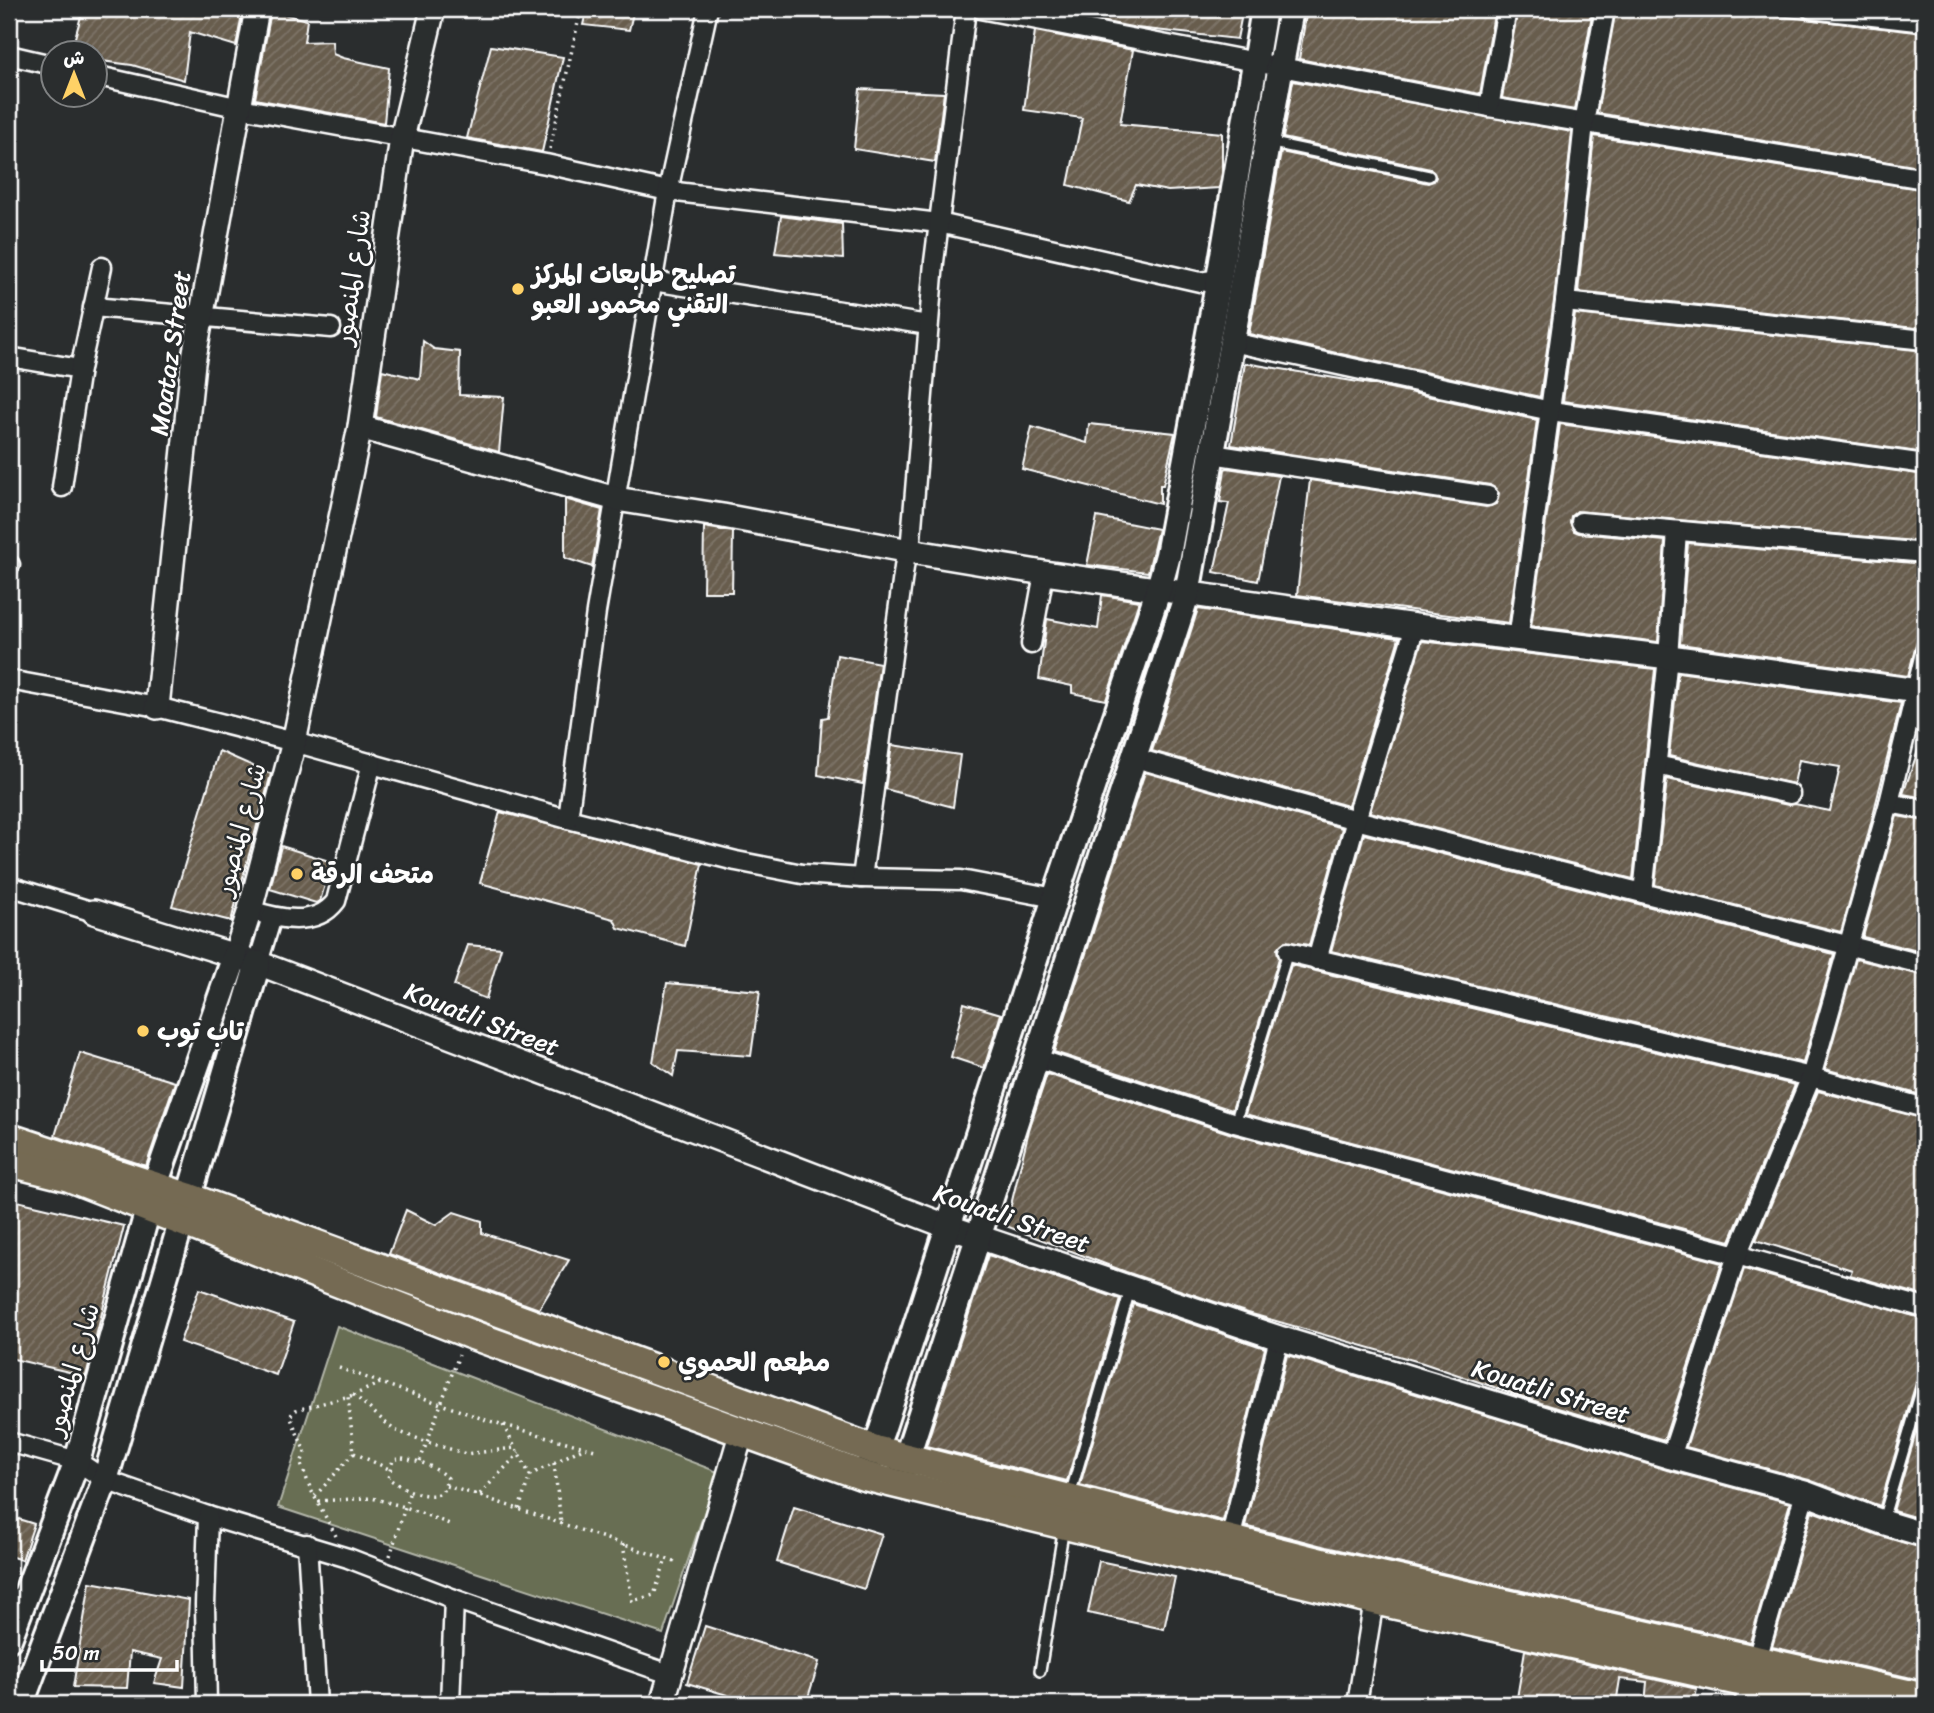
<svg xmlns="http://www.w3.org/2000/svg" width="1934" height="1713" font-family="Sriracha,'Playpen Sans Arabic',sans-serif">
<defs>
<pattern id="building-hatch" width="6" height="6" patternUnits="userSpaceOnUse" patternTransform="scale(1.75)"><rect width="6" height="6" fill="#675d4e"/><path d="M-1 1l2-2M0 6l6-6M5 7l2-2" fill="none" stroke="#7e7569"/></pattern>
</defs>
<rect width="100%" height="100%" fill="#2a2d2e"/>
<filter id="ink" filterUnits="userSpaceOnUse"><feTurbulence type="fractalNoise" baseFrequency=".0143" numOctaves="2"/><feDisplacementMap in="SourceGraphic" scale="14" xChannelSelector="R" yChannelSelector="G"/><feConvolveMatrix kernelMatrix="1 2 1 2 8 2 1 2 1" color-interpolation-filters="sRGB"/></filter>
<g filter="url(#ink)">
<path fill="#676e53" stroke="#b3b6a9" stroke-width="2" d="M 337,1326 L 718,1472 L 663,1634 L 278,1507 Z"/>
<g fill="url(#building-hatch)" stroke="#fff" stroke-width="2">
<path d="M 83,9 L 243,9 L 236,46 L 190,32 L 184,80 L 132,65 L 94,60 L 94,52 L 71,52 Z"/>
<path d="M 587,9 L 634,9 L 629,30 L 583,25 Z"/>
<path d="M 1039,9 L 1243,9 L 1237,39 L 1137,28 Z"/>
<path d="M 1307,9 L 1495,9 L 1480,94 L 1299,59 Z"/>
<path d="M 1518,9 L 1593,9 L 1575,110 L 1502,98 Z"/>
<path d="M 1616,9 L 1717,9 L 1925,33 L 1925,168 L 1597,113 Z"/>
<path d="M 271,11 L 307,20 L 304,42 L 332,41 L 333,54 L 343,58 L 389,68 L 384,123 L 255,99 Z"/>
<path d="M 1035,31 L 1133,50 L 1120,124 L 1222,133 L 1222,173 L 1219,188 L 1168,191 L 1136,185 L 1129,201 L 1068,185 L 1082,118 L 1024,110 Z"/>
<path d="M 491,46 L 563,57 L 542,152 L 467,138 Z"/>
<path d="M 1293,81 L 1572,132 L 1554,301 L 1540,397 L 1249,334 L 1281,152 L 1428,183 L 1434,181 L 1436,177 L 1430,169 L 1283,138 Z"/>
<path d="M 860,89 L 944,93 L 935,162 L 854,149 Z"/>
<path d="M 1594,136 L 1925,190 L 1925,329 L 1578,292 Z"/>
<path d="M 781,216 L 842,224 L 843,259 L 775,253 Z"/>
<path d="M 1575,314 L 1925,351 L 1925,453 L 1563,401 Z"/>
<path d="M 423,341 L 434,349 L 460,352 L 459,395 L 504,397 L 499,452 L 376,417 L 382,370 L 420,379 Z"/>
<path d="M 1245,363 L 1376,385 L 1537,420 L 1509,623 L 1297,595 L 1310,480 L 1486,507 L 1496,504 L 1499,493 L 1490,485 L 1231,445 Z"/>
<path d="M 1089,424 L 1175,433 L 1163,485 L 1160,485 L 1160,504 L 1022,469 L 1032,427 L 1087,443 Z"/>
<path d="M 1560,424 L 1925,475 L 1925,542 L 1577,511 L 1571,516 L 1570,522 L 1574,531 L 1579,533 L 1665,541 L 1658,642 L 1531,626 Z"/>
<path d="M 1227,468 L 1279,476 L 1258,581 L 1214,572 L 1229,503 L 1220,502 L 1225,469 Z"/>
<path d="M 565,499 L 602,510 L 592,567 L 565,558 Z"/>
<path d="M 1097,517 L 1158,529 L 1148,572 L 1087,565 Z"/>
<path d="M 704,527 L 733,532 L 732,592 L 703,592 Z"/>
<path d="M 1688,543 L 1925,564 L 1925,611 L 1908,676 L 1680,644 Z"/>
<path d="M 1102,595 L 1139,601 L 1106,700 L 1072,693 L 1072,686 L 1039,679 L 1047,619 L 1098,629 Z"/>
<path d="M 1198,609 L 1399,638 L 1348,806 L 1152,751 Z"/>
<path d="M 1422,641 L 1655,669 L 1633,879 L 1370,812 Z"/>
<path d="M 837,655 L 880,663 L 863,784 L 818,775 L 822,718 L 828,717 Z"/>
<path d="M 1678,672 L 1901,703 L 1868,835 L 1841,932 L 1655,885 L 1667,779 L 1788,805 L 1795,804 L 1830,811 L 1840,767 L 1799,760 L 1794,784 L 1669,756 Z"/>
<path d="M 1923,736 L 1925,736 L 1925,798 L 1903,794 Z"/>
<path d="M 892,745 L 960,755 L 953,807 L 885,789 Z"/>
<path d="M 219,751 L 271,774 L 231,921 L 172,906 Z"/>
<path d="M 1145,772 L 1342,828 L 1309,945 L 1285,941 L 1277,949 L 1279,958 L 1232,1110 L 1054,1052 Z"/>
<path d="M 500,812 L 702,864 L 685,946 L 618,928 L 614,919 L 480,883 Z"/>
<path d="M 1897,816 L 1925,821 L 1925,953 L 1863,937 Z"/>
<path d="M 1364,834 L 1834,954 L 1803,1063 L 1331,951 Z"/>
<path d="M 281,846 L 332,862 L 320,901 L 316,903 L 270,889 Z"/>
<path d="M 468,945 L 501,948 L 486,999 L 454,986 Z"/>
<path d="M 1856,959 L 1925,976 L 1925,1096 L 1825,1069 Z"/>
<path d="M 1291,965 L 1795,1085 L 1730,1241 L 1245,1114 Z"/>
<path d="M 667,983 L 760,991 L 751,1056 L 678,1051 L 673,1076 L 653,1062 Z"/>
<path d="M 964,1003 L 1001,1014 L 984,1068 L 951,1057 Z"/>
<path d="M 80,1053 L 175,1082 L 146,1166 L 55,1136 Z"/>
<path d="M 1047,1074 L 1232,1134 L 1722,1263 L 1664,1440 L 1541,1403 L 1423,1363 L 1248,1313 L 1126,1272 L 1006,1226 L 1029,1130 Z"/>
<path d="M 1818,1091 L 1925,1119 L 1925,1296 L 1850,1275 L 1852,1270 L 1756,1240 Z"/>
<path d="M 17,1201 L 124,1226 L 86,1376 L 9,1358 L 9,1234 Z"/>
<path d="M 406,1210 L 436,1225 L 454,1212 L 482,1221 L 482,1233 L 569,1260 L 539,1309 L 389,1254 Z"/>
<path d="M 988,1255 L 1120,1299 L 1067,1481 L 926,1446 Z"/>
<path d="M 1744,1269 L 1925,1319 L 1925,1371 L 1918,1376 L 1880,1506 L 1809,1480 L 1686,1447 Z"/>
<path d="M 199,1289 L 294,1322 L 276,1375 L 180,1342 Z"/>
<path d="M 1133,1304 L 1265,1348 L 1223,1521 L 1080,1485 Z"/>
<path d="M 1287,1355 L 1667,1470 L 1790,1503 L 1750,1642 L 1326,1547 L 1245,1526 Z"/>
<path d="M 1925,1402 L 1925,1520 L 1893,1511 Z"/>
<path d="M 794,1507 L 882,1534 L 864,1589 L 777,1562 Z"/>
<path d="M 1812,1511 L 1878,1535 L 1925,1549 L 1925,1681 L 1772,1647 Z"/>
<path d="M 9,1516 L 34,1524 L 22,1560 L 9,1556 Z"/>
<path d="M 1099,1561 L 1175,1577 L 1164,1629 L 1088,1613 Z"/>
<path d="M 90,1582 L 189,1600 L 184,1687 L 154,1683 L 162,1659 L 130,1652 L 127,1688 L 73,1687 Z"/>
<path d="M 705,1626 L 819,1662 L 806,1704 L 757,1704 L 687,1683 Z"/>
<path d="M 1525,1650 L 1697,1689 L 1694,1704 L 1645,1704 L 1647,1682 L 1620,1679 L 1616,1704 L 1516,1704 Z"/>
</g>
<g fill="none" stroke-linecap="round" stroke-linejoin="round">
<defs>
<g id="service">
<path d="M 1268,142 L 1429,176"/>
<path d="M 1235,1123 L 1288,952"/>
<path d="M 1070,1495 L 1130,1290"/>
<path d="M 1883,1520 L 1925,1378"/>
<path d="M 1040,1671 L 1064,1527"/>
</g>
<g id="minor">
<path d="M 980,9 L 1489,107 L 1925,179"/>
<path d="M 1811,9 L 1925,22"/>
<path d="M 9,55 L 52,65"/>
<path d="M 94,75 L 240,108 L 546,164 L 668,191 L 939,223 L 1200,282 L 1219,279"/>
<path d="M 1489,107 L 1507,9"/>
<path d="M 653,281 L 928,325"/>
<path d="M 1565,302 L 1925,340"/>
<path d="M 93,307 L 331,328"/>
<path d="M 1232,342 L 1551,411 L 1925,464"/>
<path d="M 9,357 L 80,369"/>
<path d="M 1212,454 L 1488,496"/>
<path d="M 62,487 L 80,369 L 102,267"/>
<path d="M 1581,522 L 1925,553"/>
<path d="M 9,565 L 10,565"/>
<path d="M 1518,640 L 1565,302 L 1584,123 L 1605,9"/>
<path d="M 1031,644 L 1044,573"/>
<path d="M 9,680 L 157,707 L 294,742 L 568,819 L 736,861 L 802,874 L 862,878 L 961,880 L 1055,898"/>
<path d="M 1132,757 L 1356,820 L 1925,965"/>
<path d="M 1656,765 L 1790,794"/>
<path d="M 1889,803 L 1925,810"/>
<path d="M 568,819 L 596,612 L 668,191 L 708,9"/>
<path d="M 862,878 L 905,560 L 910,551 L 934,262 L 966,9"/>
<path d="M 9,886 L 94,912"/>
<path d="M 1643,893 L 1668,657 L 1677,531"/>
<path d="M 250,910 C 278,919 316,928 336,901 L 372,763"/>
<path d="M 1288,952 L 1811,1077 L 1925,1108"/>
<path d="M 1317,960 L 1356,820 L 1415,626"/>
<path d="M 258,963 L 272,917"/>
<path d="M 1035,1058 L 1235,1123 L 1737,1255 L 1925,1308"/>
<path d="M 9,1442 L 77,1461 L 105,1480 L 208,1516 L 348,1558 L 454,1599 L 669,1674"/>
<path d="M 1671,1457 L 1737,1255 L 1811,1077 L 1889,803 L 1925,653"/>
<path d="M 1230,1540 L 1279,1338"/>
<path d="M 307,1544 L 317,1704"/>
<path d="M 207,1704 L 205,1605 L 208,1516"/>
<path d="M 450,1704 L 454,1599"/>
<path d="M 1357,1704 L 1374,1600"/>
<path d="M 1744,1704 L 1805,1493"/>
</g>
<g id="tertiary">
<path d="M 360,427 L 616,499 L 723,516 L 910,551 L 1044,573 L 1415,626 L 1677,658 L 1925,692"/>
<path d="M 157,707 L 193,363 L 257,9"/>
<path d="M 94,912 L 258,963 L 949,1227 L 1279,1338 L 1671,1457 L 1805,1493 L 1882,1522 L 1925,1535"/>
<path d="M 235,956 L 250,910 L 294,742 L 360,427 L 402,138 L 433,9"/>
<path d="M 662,1704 L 742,1431"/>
</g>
<g id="secondary">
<path d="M 868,1467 L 882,1430 L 1055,898 L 1159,588 L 1168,555 L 1219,279 L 1264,9"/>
<path d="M 901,1475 L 1187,594 L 1291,9"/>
<path d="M 9,1639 L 77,1461 L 155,1185 L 235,956"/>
<path d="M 21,1704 L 105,1480 L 258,963"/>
</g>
<g id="primary">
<path d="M 9,1138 L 187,1197 L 875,1450 L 1322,1563 L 1925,1698"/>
<path d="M 9,1162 L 69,1177 L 467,1333 L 864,1476 L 1374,1600 L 1842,1704"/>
</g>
</defs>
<use href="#service" stroke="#fff" stroke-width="14"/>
<use href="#minor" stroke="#fff" stroke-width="23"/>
<use href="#tertiary" stroke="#fff" stroke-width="28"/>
<use href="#secondary" stroke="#fff" stroke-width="30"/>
<use href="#primary" stroke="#fff" stroke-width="33"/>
<g stroke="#fff" stroke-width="3.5" stroke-dasharray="2 5" stroke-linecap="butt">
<path d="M 550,149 L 581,9"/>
<path d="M 339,1368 L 486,1420 L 595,1450"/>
<path d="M 380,1383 L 354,1395 L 394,1430 L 427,1442 L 466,1454 L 515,1448"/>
<path d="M 503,1425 L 530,1475 L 585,1447"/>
<path d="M 354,1453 L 389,1469"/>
<path d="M 402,1458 C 421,1461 433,1466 448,1478 L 442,1493 C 425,1500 403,1489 388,1478 L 393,1460 Z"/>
<path d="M 420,1461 L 459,1355"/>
<path d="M 554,1463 L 561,1523"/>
<path d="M 446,1486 L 474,1494 L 480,1494 L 519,1453"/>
<path d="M 474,1494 L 675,1562"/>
<path d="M 315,1496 L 354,1453 L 348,1397"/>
<path d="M 318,1501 L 372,1498 L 405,1507 L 452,1525"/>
<path d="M 519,1509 L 530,1475"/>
<path d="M 336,1536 L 311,1490 L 301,1464 L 305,1452 L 290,1416 L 296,1410 L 354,1395"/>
<path d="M 623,1544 L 632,1601 L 654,1595 L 666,1559"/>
<path d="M 390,1556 L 410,1491"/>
</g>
<use href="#service" stroke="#2a2d2e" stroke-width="9"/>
<use href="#minor" stroke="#2a2d2e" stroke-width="18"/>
<use href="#tertiary" stroke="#2a2d2e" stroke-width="23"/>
<use href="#secondary" stroke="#2a2d2e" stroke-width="24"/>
<use href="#primary" stroke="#756b52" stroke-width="28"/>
</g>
</g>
<g fill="#ffd166" stroke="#2a2d2e" stroke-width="2.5">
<circle cx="518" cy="289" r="7"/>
<circle cx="297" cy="874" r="7"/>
<circle cx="143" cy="1031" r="7"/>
<circle cx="664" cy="1362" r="7"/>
</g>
<g text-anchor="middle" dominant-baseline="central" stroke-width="5" stroke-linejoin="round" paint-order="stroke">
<g font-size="26" font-weight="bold" fill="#fff" stroke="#2a2d2e" text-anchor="start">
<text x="532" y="274">تصليح طابعات المركز<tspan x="532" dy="30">التقني محمود العبو</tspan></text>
<text x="311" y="874">متحف الرقة</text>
<text x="157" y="1031">تاب توب</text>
<text x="678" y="1362">مطعم الحموي</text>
</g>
<g font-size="26" fill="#fff" stroke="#2a2d2e">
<text transform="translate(352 277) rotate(-82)">شارع المنصور</text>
<text transform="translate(170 353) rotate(-82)">Moataz Street</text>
<text transform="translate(240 829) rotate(-75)">شارع المنصور</text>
<text transform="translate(482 1019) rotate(21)">Kouatli Street</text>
<text transform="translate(1012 1218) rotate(19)">Kouatli Street</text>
<text transform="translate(72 1369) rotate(-74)">شارع المنصور</text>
<text transform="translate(1551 1391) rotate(17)">Kouatli Street</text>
</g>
</g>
<rect width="1934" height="1713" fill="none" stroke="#2a2d2e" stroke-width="35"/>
<rect x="18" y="18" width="1899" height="1678" fill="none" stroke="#fff" stroke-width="2.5" filter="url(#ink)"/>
<g transform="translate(74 74)"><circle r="33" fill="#2a2d2e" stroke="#7f8182" stroke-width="2"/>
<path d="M0-5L12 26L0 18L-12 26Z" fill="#ffd166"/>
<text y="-10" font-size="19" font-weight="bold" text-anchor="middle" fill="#ffffff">ش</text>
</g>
<path d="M42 1660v10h135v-10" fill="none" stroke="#ffffff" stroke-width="3.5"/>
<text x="52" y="1660" font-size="21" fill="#ffffff" stroke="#2a2d2e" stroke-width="5" paint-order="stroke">50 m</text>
</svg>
